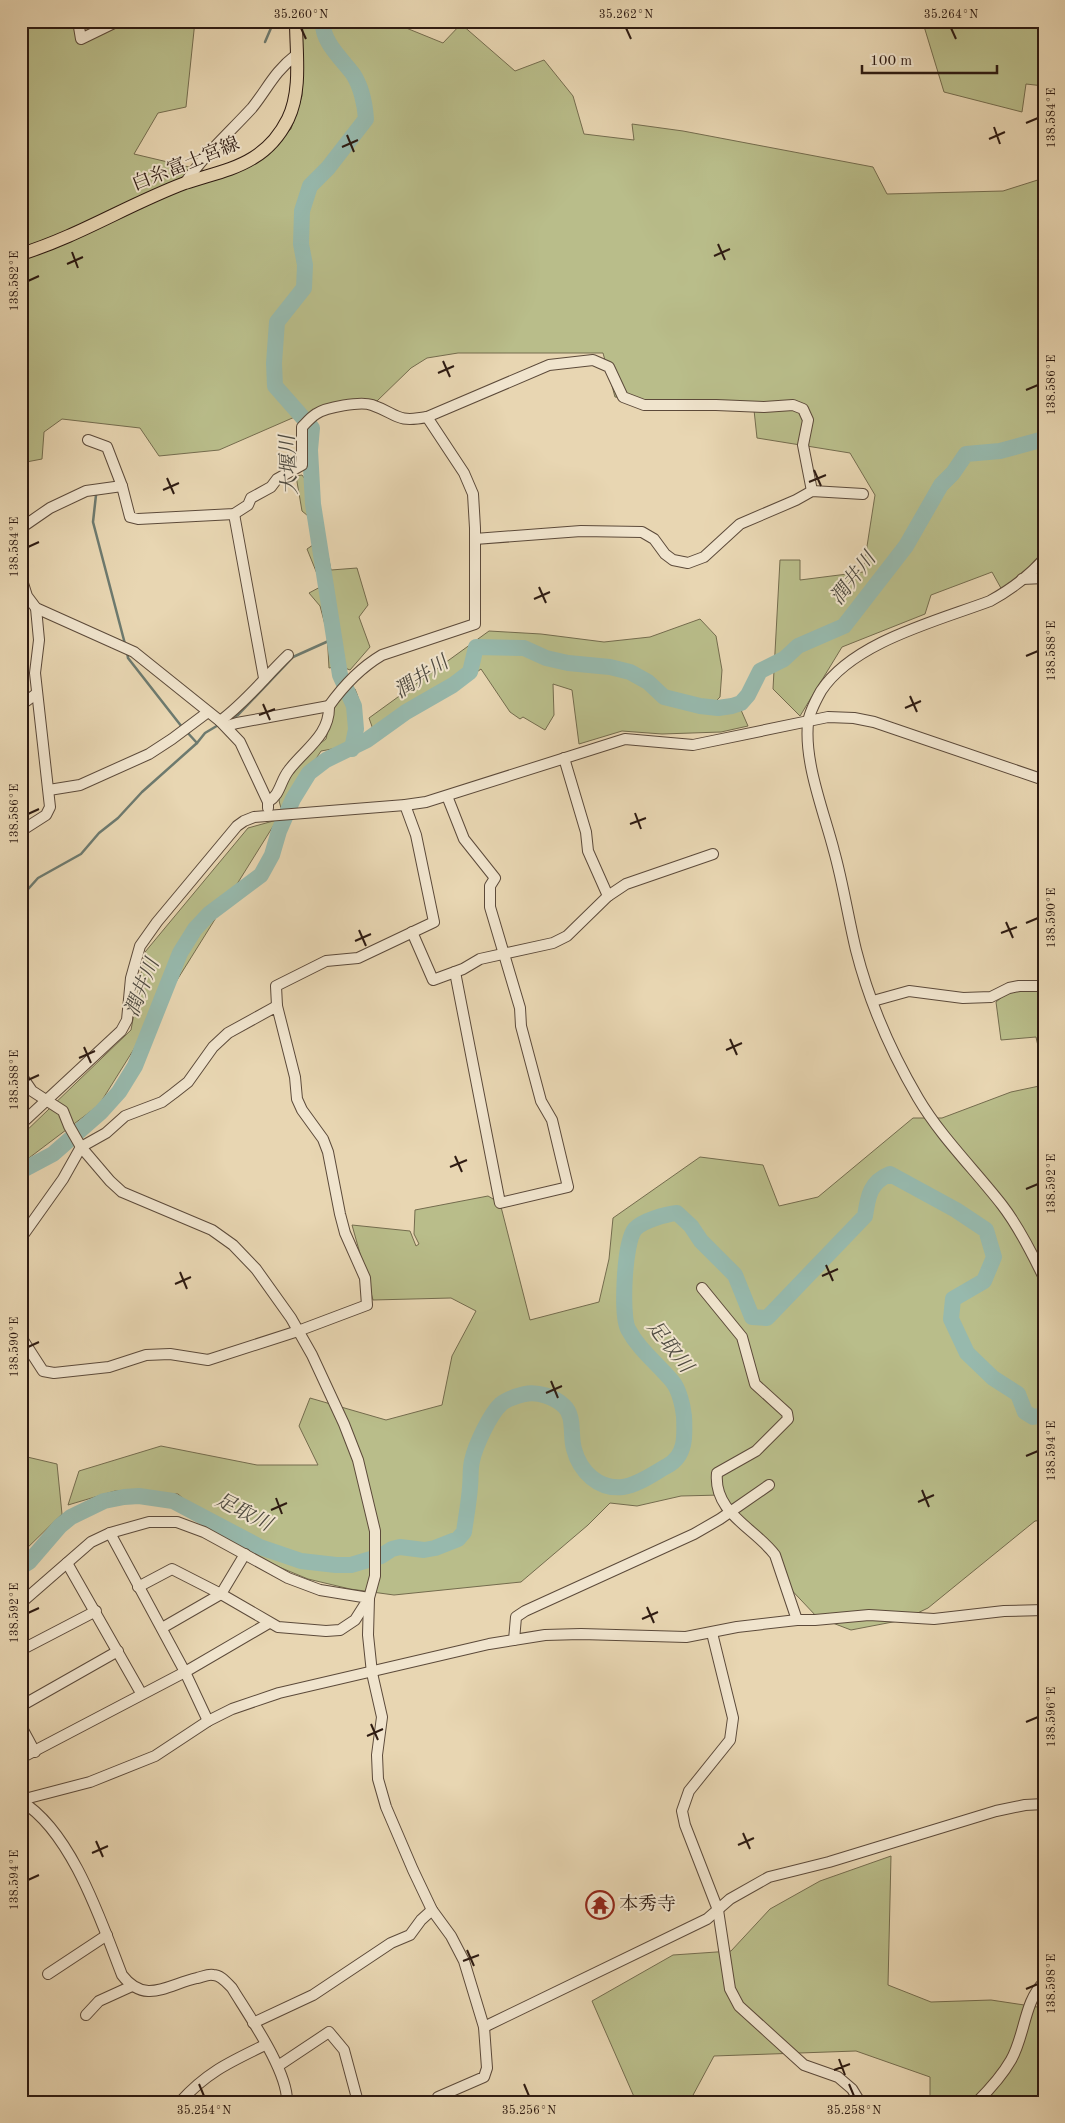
<svg xmlns="http://www.w3.org/2000/svg" width="1065" height="2123" font-family="'Old Standard TT','Noto Serif JP',serif">
<rect width="100%" height="100%" fill="#e8d6b2"/>
<filter id="stains"><feTurbulence type="fractalNoise" baseFrequency=".004" numOctaves="4"/><feColorMatrix values="0 0 0 0 .2 0 0 0 0 .09 0 0 0 0 .02 0 0 0 .5 -.17"/></filter>
<radialGradient id="worn" r=".72"><stop offset=".6" stop-color="#630" stop-opacity="0"/><stop offset="1" stop-color="#630" stop-opacity=".3"/></radialGradient>
<g fill="#b9bd8a" stroke="#746c4e">
<path d="M 21,21 L 78,21 L 78,35 L 82,45 L 80,21 L 195,21 L 186,107 L 158,113 L 134,154 L 227,176 L 262,158 L 291,129 L 302,96 L 302,21 L 389,21 L 443,43 L 461,24 L 515,71 L 544,60 L 573,96 L 584,134 L 634,140 L 632,124 L 683,131 L 873,167 L 887,194 L 1003,191 L 1044,178 L 1044,565 L 1002,590 L 992,572 L 931,595 L 925,614 L 842,647 L 800,716 L 773,689 L 780,560 L 800,560 L 800,580 L 863,572 L 875,495 L 850,453 L 757,438 L 754,410 L 615,397 L 603,353 L 458,353 L 427,358 L 411,368 L 377,401 L 305,416 L 287,398 L 297,416 L 219,450 L 159,456 L 140,428 L 62,419 L 44,432 L 42,459 L 21,463 Z"/>
<path d="M 920,21 L 1044,21 L 1044,86 L 1026,84 L 1022,112 L 944,92 L 923,23 Z"/>
<path d="M 302,475 L 315,492 L 331,570 L 357,568 L 368,605 L 359,617 L 370,647 L 350,670 L 340,666 L 329,668 L 327,632 L 320,606 L 309,593 L 322,586 L 307,549 L 313,545 L 308,516 L 302,511 L 296,476 Z"/>
<path d="M 700,619 L 716,636 L 722,670 L 720,697 L 710,707 L 741,710 L 748,726 L 721,732 L 662,734 L 622,731 L 579,744 L 572,690 L 553,684 L 554,715 L 545,730 L 523,717 L 520,719 L 510,712 L 481,669 L 435,702 L 375,735 L 369,718 L 489,631 L 541,634 L 604,642 L 650,637 Z"/>
<path d="M 346,688 L 355,689 C 362,705 363,722 358,739 L 343,747 L 321,751 L 282,811 C 281,807 279,803 279,799 C 278,774 309,752 326,739 L 332,712 Z"/>
<path d="M 277,820 L 99,1105 L 21,1164 L 21,1136 L 131,1030 L 145,952 L 248,828 Z"/>
<path d="M 1044,989 L 1044,1073 L 1036,1037 L 1001,1040 L 996,1002 L 1009,991 Z"/>
<path d="M 1044,1085 L 1044,1161 L 1043,1152 L 1041,1153 L 1044,1169 L 1044,1520 L 1035,1521 L 928,1608 L 903,1620 L 851,1630 L 817,1617 L 784,1582 L 755,1529 L 721,1495 L 681,1496 L 637,1506 L 610,1503 L 588,1525 L 521,1582 L 394,1595 L 350,1589 L 308,1579 L 279,1567 L 237,1546 L 178,1494 L 115,1491 L 68,1505 L 79,1471 L 161,1446 L 257,1465 L 318,1465 L 299,1426 L 310,1398 L 386,1420 L 442,1405 L 452,1356 L 476,1311 L 451,1298 L 373,1300 L 352,1225 L 410,1231 L 416,1246 L 419,1244 L 414,1234 L 415,1210 L 488,1196 L 500,1203 L 530,1320 L 599,1302 L 609,1259 L 613,1218 L 700,1157 L 763,1165 L 779,1206 L 818,1197 L 913,1118 L 942,1118 L 1011,1092 Z"/>
<path d="M 21,1454 L 23,1456 L 57,1464 L 62,1514 L 21,1554 Z"/>
<path d="M 891,1856 L 888,1985 L 931,2002 L 991,2000 L 1044,2008 L 1044,2102 L 930,2102 L 930,2077 L 856,2051 L 714,2056 L 692,2097 L 693,2102 L 631,2102 L 635,2099 L 592,2001 L 673,1955 L 731,1951 L 770,1909 L 820,1881 Z"/>
</g>
<g fill="none" stroke-linecap="round" stroke-linejoin="round">
<g stroke="#6d7a6f" stroke-width="2.5">
<path d="M 265,42 L 274,21"/>
<path d="M 96,495 L 93,522 L 125,644"/>
<path d="M 127,652 L 128,658 L 182,727"/>
<path d="M 227,721 L 238,715 L 293,657 L 333,639"/>
<path d="M 186,731 L 197,743"/>
<path d="M 21,897 L 38,878 L 81,854 L 99,833 L 118,818 L 142,792 L 197,743 L 205,733 L 220,724"/>
</g>
<g stroke="#97b9ad" stroke-width="16">
<path d="M 323,21 C 321,41 342,59 353,74 C 361,86 365,105 366,119 L 328,168 L 310,186 L 302,211 L 301,244 L 305,265 L 304,288 L 277,322 L 274,363 L 275,386 L 312,428 L 310,450 L 313,504 L 340,675 L 354,706 L 356,729 L 352,749"/>
<path d="M 21,1171 L 53,1154 L 101,1112 L 119,1092 L 135,1066 L 180,953 L 195,929 L 209,914 L 261,875 L 272,855 L 279,831 L 293,799 L 309,773 L 326,760 L 367,740 L 406,712 L 453,685 L 470,672 L 476,647 L 524,648 L 546,658 L 568,663 L 610,667 L 630,672 L 648,682 L 664,697 L 700,706 L 718,708 L 732,706 L 741,703 L 748,695 L 760,671 L 784,659 L 798,646 L 844,626 L 906,546 L 941,485 L 953,473 L 966,454 L 1000,451 L 1044,439"/>
<path d="M 21,1567 L 29,1562 L 60,1526 L 71,1517 L 104,1501 L 124,1497 L 139,1496 L 173,1501 L 260,1547 L 301,1561 L 336,1565 L 351,1565 L 381,1556 L 392,1549 L 400,1547 L 424,1550 L 435,1548 L 458,1539 L 464,1532 C 466,1517 469,1502 470,1487 C 471,1478 470,1469 472,1461 C 475,1446 490,1414 501,1404 C 508,1398 517,1396 525,1394 C 537,1391 555,1397 564,1406 C 575,1416 570,1436 574,1449 C 580,1472 599,1490 623,1487 C 638,1485 654,1473 667,1466 C 686,1456 685,1436 684,1416 C 683,1406 679,1389 672,1381 C 657,1363 639,1350 628,1329 C 621,1315 624,1242 635,1229 C 642,1221 666,1214 677,1213 L 691,1226 L 701,1241 L 735,1275 L 752,1317 L 767,1318 L 865,1216 C 868,1196 870,1182 890,1174 L 956,1210 L 986,1230 L 994,1257 L 984,1281 L 953,1299 L 951,1319 L 967,1353 L 993,1378 L 1018,1394 L 1025,1412 L 1033,1417 L 1044,1415"/>
</g>
<defs>
<g id="minor">
<path d="M 78,21 L 81,39 L 118,21"/>
<path d="M 185,183 C 204,155 229,133 252,108 C 268,88 274,72 296,55"/>
<path d="M 88,440 L 107,447 L 122,486 L 130,517 L 138,519 L 234,514 L 248,505 L 251,498 L 271,487 L 277,479 L 302,465 L 302,427 C 306,423 311,417 316,414 C 326,407 361,401 372,405 C 398,414 395,423 427,417 L 549,365 L 593,360 L 609,367 L 623,397 L 644,405 L 716,405 L 764,407 L 793,405 L 803,409 L 808,420 L 803,445 L 812,491"/>
<path d="M 234,514 L 264,678"/>
<path d="M 21,528 L 50,508 L 86,491 L 122,486"/>
<path d="M 475,539 L 581,531 L 642,532 L 654,539 L 665,554 L 673,560 L 688,563 L 704,557 L 740,524 L 796,500 L 812,491 L 863,494"/>
<path d="M 1044,559 C 1029,576 1010,590 990,601 C 937,621 853,642 821,691 C 816,700 809,713 808,723 C 804,763 824,812 834,851 C 843,883 848,917 856,950 C 869,1001 891,1052 918,1098 C 941,1137 974,1169 1002,1205 C 1019,1227 1032,1253 1044,1278"/>
<path d="M 21,577 L 27,596 L 36,608 L 134,652 L 220,721 L 240,742 L 268,802 L 268,808"/>
<path d="M 1022,579 L 1044,578"/>
<path d="M 21,705 L 36,694"/>
<path d="M 220,721 C 246,702 265,677 288,655"/>
<path d="M 227,726 L 237,723 L 329,706"/>
<path d="M 564,758 L 586,832 L 588,851 L 608,896"/>
<path d="M 49,790 L 80,785 L 149,754 L 172,739 L 208,712"/>
<path d="M 447,796 L 464,839 L 495,878 L 490,886 L 490,907 L 520,1008 L 521,1026 L 541,1101 L 552,1120 L 568,1187 L 500,1203 L 455,972"/>
<path d="M 268,802 C 281,794 280,781 289,770 C 305,749 330,735 329,706 C 344,685 360,668 382,655 L 475,624 L 475,528 L 473,494 L 464,473 L 427,417"/>
<path d="M 21,831 L 46,815 L 50,807 L 35,673 L 39,640 L 36,608"/>
<path d="M 412,932 L 433,980 L 463,969 L 480,959 L 553,943 L 567,936 L 608,896 L 626,884 L 713,854"/>
<path d="M 873,1001 L 909,991 L 963,998 L 991,997 L 1009,988 L 1019,986 L 1044,986"/>
<path d="M 277,1006 L 276,986 L 326,961 L 358,958 L 434,922 L 416,835 L 405,805"/>
<path d="M 21,1075 L 32,1091 L 63,1111 L 69,1126 L 81,1147 L 110,1181 L 122,1192 L 212,1230 L 233,1245 L 256,1269 L 291,1318 L 312,1355 L 344,1424 L 358,1460 L 375,1531 L 375,1576 L 369,1598 L 368,1635 L 372,1673 L 382,1717 L 377,1755 L 378,1779 L 386,1807 L 413,1870 L 432,1910 L 451,1936 L 464,1961 L 484,2027 L 487,2068 L 484,2077 L 438,2097 L 438,2102"/>
<path d="M 21,1124 L 121,1031 L 127,1020 L 131,978 L 140,946 L 157,922 L 237,826 L 244,821 L 254,817 L 405,805 L 426,802 L 625,739 L 693,745 L 828,717 L 854,718 L 874,722 L 1044,780"/>
<path d="M 21,1238 L 63,1179 L 81,1147 L 106,1133 L 125,1116 L 162,1102 L 174,1093 L 188,1082 L 213,1047 L 228,1033 L 277,1006 L 295,1077 L 297,1099 L 302,1110 L 323,1139 L 328,1152 L 340,1214 L 345,1233 L 365,1278 L 367,1305 L 298,1331 L 208,1360 L 170,1354 L 146,1355 L 109,1367 L 54,1373 L 43,1371 L 21,1337"/>
<path d="M 702,1288 L 742,1337 L 755,1384 L 787,1413 L 788,1419 L 756,1451 L 717,1473 C 713,1513 755,1528 775,1555 L 797,1620"/>
<path d="M 110,1533 L 185,1672 L 208,1721"/>
<path d="M 67,1563 L 141,1693"/>
<path d="M 21,1603 L 91,1542 L 110,1533 L 149,1522 L 177,1522 L 204,1532 L 288,1578 L 320,1590 L 369,1598 L 355,1620 L 340,1630 L 326,1631 L 278,1627 L 221,1594 L 172,1569 L 138,1587"/>
<path d="M 162,1628 L 221,1594 L 245,1554"/>
<path d="M 712,1633 L 733,1718 L 730,1740 L 689,1791 L 682,1811 L 685,1825 L 718,1910 L 730,1989 L 739,2006 L 804,2065 L 838,2077 L 852,2089 L 860,2102"/>
<path d="M 514,1640 L 516,1617 L 525,1611 L 694,1534 L 720,1519 L 769,1485"/>
<path d="M 21,1650 L 96,1611"/>
<path d="M 21,1706 L 118,1651"/>
<path d="M 21,1726 L 35,1752"/>
<path d="M 21,1758 L 185,1672 L 269,1623"/>
<path d="M 21,1800 L 90,1782 L 155,1756 L 208,1721 L 232,1709 L 279,1693 L 489,1644 L 545,1635 L 581,1634 L 686,1637 L 737,1627 L 797,1620 L 815,1620 L 869,1615 L 934,1619 L 1004,1611 L 1044,1610"/>
<path d="M 21,1801 C 72,1832 101,1921 122,1975 C 145,2005 167,1985 197,1978 C 202,1977 208,1974 213,1975 C 221,1975 226,1982 232,1988 C 249,2016 288,2071 287,2102"/>
<path d="M 48,1974 L 107,1935"/>
<path d="M 86,2015 L 99,2001 L 132,1986"/>
<path d="M 253,2023 L 313,1995 L 391,1943 L 410,1935 L 421,1920 L 432,1910"/>
<path d="M 484,2027 L 707,1919 L 730,1899 L 769,1877 L 829,1862 L 996,1811 L 1025,1805 L 1044,1804"/>
<path d="M 278,2066 L 329,2032 L 344,2050 L 358,2102"/>
<path d="M 180,2102 C 207,2072 230,2062 265,2045"/>
<path d="M 977,2102 C 989,2090 1003,2074 1011,2060 C 1025,2036 1024,2001 1044,1982"/>
</g>
<path id="major" d="M 21,254 C 79,236 129,204 185,183 C 208,175 232,171 253,158 C 268,149 280,135 288,119 C 302,90 296,53 296,21"/>
</defs>
<use href="#minor" stroke="#5c4a3a" stroke-width="12"/>
<use href="#major" stroke="#2e1b12" stroke-width="14"/>
<use href="#minor" stroke="#f0e4cd" stroke-width="10"/>
<use href="#major" stroke="#e8d6b2" stroke-width="12"/>
</g>
<path fill="none" stroke="#2e1b12" stroke-width="2" d="M 301,28 L 306,39M 626,28 L 631,39M 951,28 L 956,39M 1026,123 L 1038,118M 994,127 L 1000,144M 347,135 L 354,152M 989,139 L 1005,132M 342,147 L 358,140M 718,244 L 725,260M 72,252 L 78,268M 714,256 L 730,249M 67,264 L 83,257M 28,281 L 39,276M 443,361 L 450,377M 438,373 L 454,366M 1026,390 L 1038,385M 814,470 L 821,486M 167,478 L 174,494M 809,482 L 826,475M 163,490 L 179,483M 28,547 L 39,542M 539,587 L 546,603M 534,599 L 550,592M 1026,656 L 1038,651M 910,696 L 917,712M 263,704 L 270,720M 905,708 L 921,701M 259,715 L 275,709M 635,813 L 641,829M 28,814 L 39,809M 630,824 L 646,818M 1006,922 L 1013,938M 1026,923 L 1038,918M 359,930 L 366,946M 1001,933 L 1017,927M 355,941 L 371,934M 730,1039 L 737,1055M 84,1047 L 91,1063M 726,1050 L 742,1043M 79,1058 L 95,1051M 28,1080 L 39,1075M 455,1156 L 462,1172M 450,1167 L 467,1160M 1026,1189 L 1038,1184M 826,1265 L 833,1281M 180,1272 L 187,1289M 822,1276 L 838,1269M 175,1284 L 191,1277M 28,1347 L 39,1342M 551,1381 L 558,1398M 546,1393 L 562,1386M 1026,1456 L 1038,1451M 922,1490 L 929,1507M 276,1498 L 282,1514M 918,1502 L 934,1495M 271,1510 L 287,1503M 647,1607 L 654,1623M 28,1613 L 39,1608M 642,1619 L 658,1612M 1026,1722 L 1038,1717M 371,1724 L 378,1740M 367,1736 L 383,1729M 743,1833 L 750,1849M 96,1841 L 103,1857M 738,1845 L 754,1838M 92,1853 L 108,1846M 28,1880 L 39,1875M 467,1950 L 474,1966M 463,1961 L 479,1955M 1026,1989 L 1038,1984M 839,2059 L 845,2075M 834,2070 L 850,2064M 199,2084 L 204,2096M 524,2084 L 529,2096M 849,2084 L 854,2096"/>
<defs>
<symbol id="temple-ring" viewBox="-11 -11 22 22"><circle r="9.5" fill="#f0e4cd" stroke="#8f2418" stroke-width="1.5"/><path d="M0-6L5-2H3V0L6.5 2.5H4V6H1.5V3h-3V6H-4V2.5H-6.5L-3 0V-2H-5Z" fill="#8f2418"/></symbol>
</defs>
<g fill-rule="evenodd">
<use href="#temple-ring" x="584" y="1889" width="32" height="32"/>
</g>
<g text-anchor="middle" dominant-baseline="central" stroke-width="4" stroke-linejoin="round" paint-order="stroke">
<g font-size="19" fill="#2e1b12" stroke="#f0e4cd">
<text transform="translate(186 165) rotate(-22)">白糸富士宮線</text>
</g>
<g font-size="19" fill="#2e1b12" stroke="#f0e4cd" text-anchor="start">
<text x="619" y="1905">本秀寺</text>
</g>
<g font-size="20" font-style="italic" fill="#4e4a40" stroke="#f0e4cd">
<text transform="translate(290 465) rotate(-93)">大堰川</text>
<text transform="translate(854 579) rotate(-52)">潤井川</text>
<text transform="translate(422 678) rotate(-33)">潤井川</text>
<text transform="translate(143 988) rotate(-68)">潤井川</text>
<text transform="translate(669 1347) rotate(52)">足取川</text>
<text transform="translate(243 1513) rotate(27)">足取川</text>
</g>
</g>
<rect width="1065" height="2123" fill="none" stroke="#e8d6b2" stroke-width="55"/>
<path d="M862 65v8h135v-8" fill="none" stroke="#2e1b12" stroke-width="2.5"/>
<text x="870" y="65" font-size="15" fill="#2e1b12" stroke="#f0e4cd" stroke-width="4" paint-order="stroke">100 m</text>
<rect x="28" y="28" width="1010" height="2068" fill="none" stroke="#2e1b12" stroke-width="2"/>
<g font-size="12" text-anchor="middle" fill="#2e1b12">
<text x="301" y="18">35.260°N</text>
<text x="626" y="18">35.262°N</text>
<text x="951" y="18">35.264°N</text>
<text transform="translate(1051 118) rotate(-90)" y="4">138.584°E</text>
<text transform="translate(14 281) rotate(-90)" y="4">138.582°E</text>
<text transform="translate(1051 385) rotate(-90)" y="4">138.586°E</text>
<text transform="translate(14 547) rotate(-90)" y="4">138.584°E</text>
<text transform="translate(1051 651) rotate(-90)" y="4">138.588°E</text>
<text transform="translate(14 814) rotate(-90)" y="4">138.586°E</text>
<text transform="translate(1051 918) rotate(-90)" y="4">138.590°E</text>
<text transform="translate(14 1080) rotate(-90)" y="4">138.588°E</text>
<text transform="translate(1051 1184) rotate(-90)" y="4">138.592°E</text>
<text transform="translate(14 1347) rotate(-90)" y="4">138.590°E</text>
<text transform="translate(1051 1451) rotate(-90)" y="4">138.594°E</text>
<text transform="translate(14 1613) rotate(-90)" y="4">138.592°E</text>
<text transform="translate(1051 1717) rotate(-90)" y="4">138.596°E</text>
<text transform="translate(14 1880) rotate(-90)" y="4">138.594°E</text>
<text transform="translate(1051 1984) rotate(-90)" y="4">138.598°E</text>
<text x="204" y="2114">35.254°N</text>
<text x="529" y="2114">35.256°N</text>
<text x="854" y="2114">35.258°N</text>
</g>
<rect width="100%" height="100%" filter="url(#stains)"/>
<rect width="100%" height="100%" fill="url(#worn)"/>
</svg>
